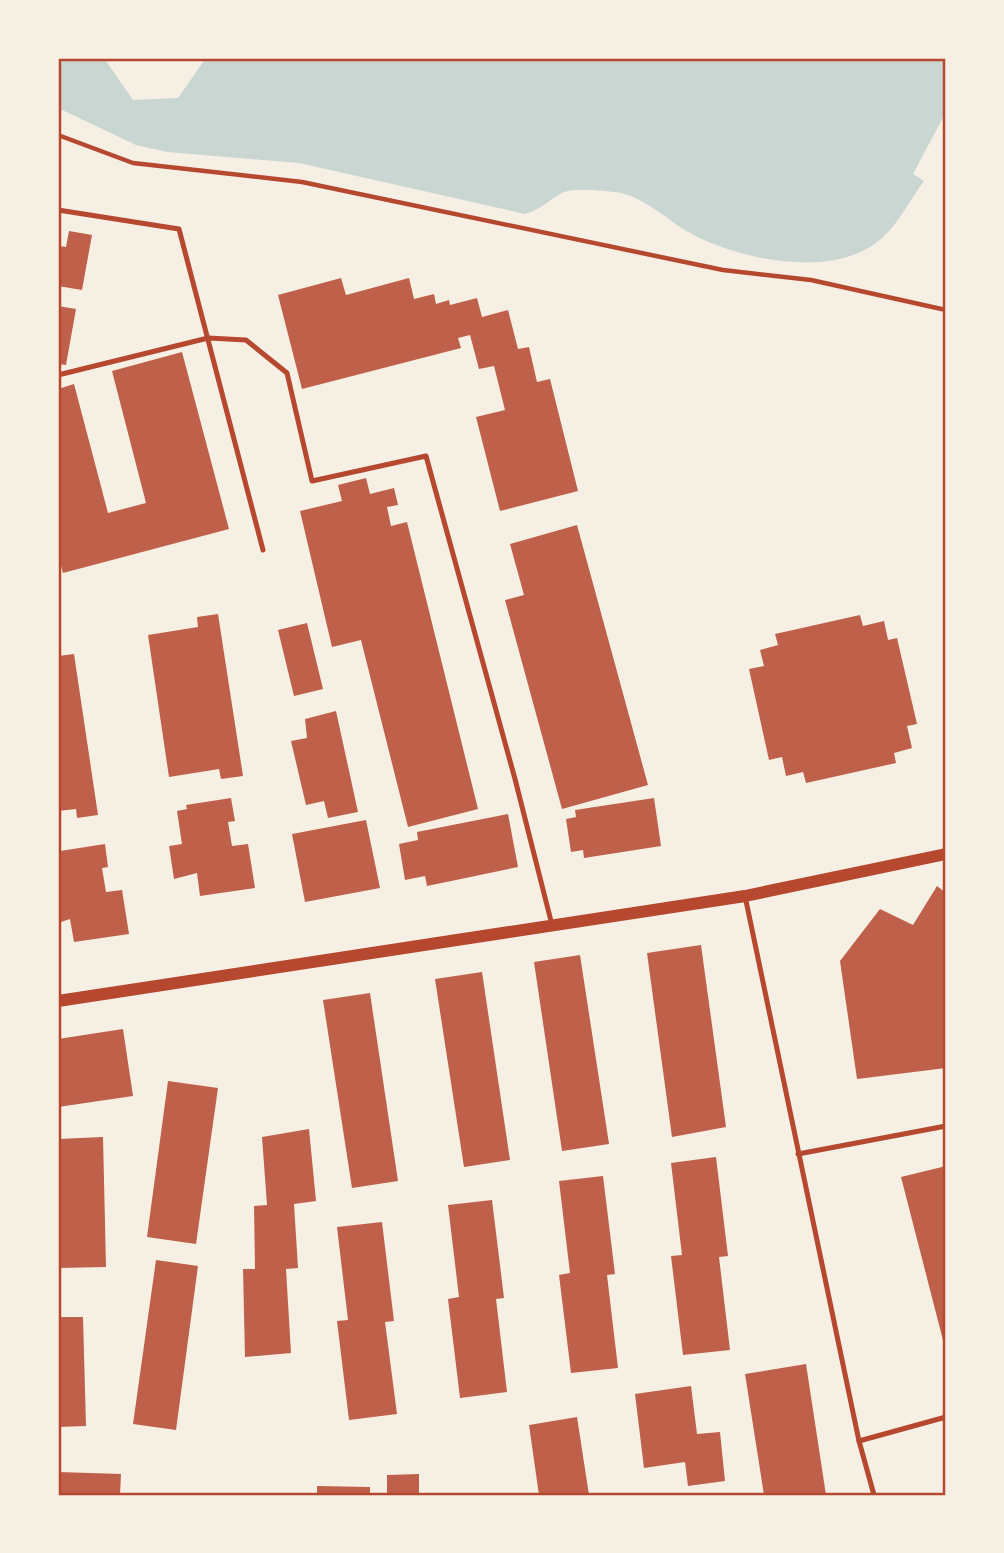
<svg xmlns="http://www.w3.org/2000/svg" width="1004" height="1553" font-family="Ubuntu,sans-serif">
<rect width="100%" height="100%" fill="#f6efe4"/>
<path fill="#c9d6d2" d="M 58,58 L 104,58 L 133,100 L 178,98 L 206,58 L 946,58 L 946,112 L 913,174 L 924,181 C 911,198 899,223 883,237 C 837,281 739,260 690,233 C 667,220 642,195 615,192 C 603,191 573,187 562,193 C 547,201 544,208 525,214 L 299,163 L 167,152 L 136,145 L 58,108 Z"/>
<g fill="#bf614a">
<path d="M 69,231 L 92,235 L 82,290 L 58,286 L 58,246 L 66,247 Z"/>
<path d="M 341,278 L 346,295 L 409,278 L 414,299 L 434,294 L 436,304 L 449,300 L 450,305 L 477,298 L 482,317 L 508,310 L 518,349 L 529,347 L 537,382 L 550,379 L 578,491 L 500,511 L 476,417 L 505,410 L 494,366 L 479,369 L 470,335 L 458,338 L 461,348 L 302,389 L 278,295 Z"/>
<path d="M 58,306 L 76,309 L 66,365 L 58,364 Z"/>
<path d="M 182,352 L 229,529 L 63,573 L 58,555 L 58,389 L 74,384 L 108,513 L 146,503 L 112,371 Z"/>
<path d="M 366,478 L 370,494 L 394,488 L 398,505 L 387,507 L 391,526 L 407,522 L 478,809 L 408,827 L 361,640 L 332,647 L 300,511 L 342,501 L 338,485 Z"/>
<path d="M 577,525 L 648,785 L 562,809 L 505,600 L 524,595 L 510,544 Z"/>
<path d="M 218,614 L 243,776 L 221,779 L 219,769 L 169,777 L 148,635 L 198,627 L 197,617 Z"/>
<path d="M 860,615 L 863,626 L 884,621 L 888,640 L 897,638 L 917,724 L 907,726 L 912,748 L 894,753 L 896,763 L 806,783 L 803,772 L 786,776 L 782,757 L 769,760 L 749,669 L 764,666 L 760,650 L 778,645 L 775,634 Z"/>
<path d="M 307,623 L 323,689 L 294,696 L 278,630 Z"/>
<path d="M 74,654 L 98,815 L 77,818 L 76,809 L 58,811 L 58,656 Z"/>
<path d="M 336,711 L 358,812 L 328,818 L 324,801 L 306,805 L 291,741 L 307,738 L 305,719 Z"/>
<path d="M 231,798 L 235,821 L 228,822 L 232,846 L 248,844 L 255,888 L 200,896 L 197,873 L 174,879 L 169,846 L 182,844 L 177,811 L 187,809 L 186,805 Z"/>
<path d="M 654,798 L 661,846 L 584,858 L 583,850 L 571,852 L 566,819 L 576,817 L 575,810 Z"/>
<path d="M 508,814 L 518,867 L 427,886 L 425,876 L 405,880 L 399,844 L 418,840 L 417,832 Z"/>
<path d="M 366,820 L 380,888 L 305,902 L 292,834 Z"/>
<path d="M 105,844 L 108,867 L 102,868 L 106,892 L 122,890 L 129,934 L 74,942 L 70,919 L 58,923 L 58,856 L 60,851 Z"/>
<path d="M 937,886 L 946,893 L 946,1068 L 857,1079 L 840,961 L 880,909 L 913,925 Z"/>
<path d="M 701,945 L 726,1127 L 672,1137 L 647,953 Z"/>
<path d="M 580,955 L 609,1144 L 562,1151 L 534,962 Z"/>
<path d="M 482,972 L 510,1160 L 464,1167 L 435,979 Z"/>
<path d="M 370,993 L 398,1181 L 352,1188 L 323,1000 Z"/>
<path d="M 123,1029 L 133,1096 L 58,1107 L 58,1039 Z"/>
<path d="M 168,1081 L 218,1088 L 196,1244 L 147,1237 Z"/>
<path d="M 309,1129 L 316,1201 L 294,1204 L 298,1268 L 286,1269 L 291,1353 L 245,1357 L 243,1269 L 255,1269 L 254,1206 L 267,1205 L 262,1137 Z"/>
<path d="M 103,1137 L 106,1267 L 58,1268 L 58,1139 Z"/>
<path d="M 716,1157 L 728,1256 L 719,1257 L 730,1350 L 683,1355 L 671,1256 L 682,1255 L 671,1163 Z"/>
<path d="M 946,1166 L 946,1348 L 945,1348 L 901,1177 Z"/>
<path d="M 603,1176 L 615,1274 L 607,1275 L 618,1368 L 571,1373 L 559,1275 L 570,1273 L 559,1181 Z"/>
<path d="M 492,1200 L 504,1298 L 496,1299 L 507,1392 L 460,1398 L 448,1299 L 459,1297 L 448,1205 Z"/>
<path d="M 382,1222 L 394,1321 L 385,1322 L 397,1414 L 349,1420 L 337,1321 L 348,1320 L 337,1227 Z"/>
<path d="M 156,1260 L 198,1266 L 176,1430 L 133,1424 Z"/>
<path d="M 58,1317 L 83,1317 L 86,1426 L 58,1427 Z"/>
<path d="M 806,1364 L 826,1495 L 764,1495 L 745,1374 Z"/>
<path d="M 691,1386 L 697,1434 L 720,1432 L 725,1481 L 688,1486 L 685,1462 L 644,1468 L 635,1394 Z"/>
<path d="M 577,1417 L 589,1495 L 539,1495 L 529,1425 Z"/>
<path d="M 58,1472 L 121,1474 L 120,1495 L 58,1495 Z"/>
<path d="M 419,1474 L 419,1495 L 387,1495 L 387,1475 Z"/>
<path d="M 317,1486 L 370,1487 L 370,1495 L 317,1495 Z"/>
</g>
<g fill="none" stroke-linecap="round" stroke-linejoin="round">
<path stroke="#b5482f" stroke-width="4.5" d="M 58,135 L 133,163 L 302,182 L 723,270 L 811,280 L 946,310"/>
<g stroke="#b5482f" stroke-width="5">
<path d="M 58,210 L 179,229 L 263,550"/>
<path d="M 58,375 L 208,338 L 246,340 L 287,373 L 312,481 L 426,456 L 515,779 L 552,925"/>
<path d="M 745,896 L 859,1441 L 874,1495"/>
<path d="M 798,1154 L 946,1126"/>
<path d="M 859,1441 L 946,1417"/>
</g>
<path stroke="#b5482f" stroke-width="12" d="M 58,1001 L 745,896 L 946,854"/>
</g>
<rect width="1004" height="1553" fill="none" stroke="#f6efe4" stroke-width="119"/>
<rect x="60" y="60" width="884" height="1434" fill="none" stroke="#b5482f" stroke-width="2.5"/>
</svg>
